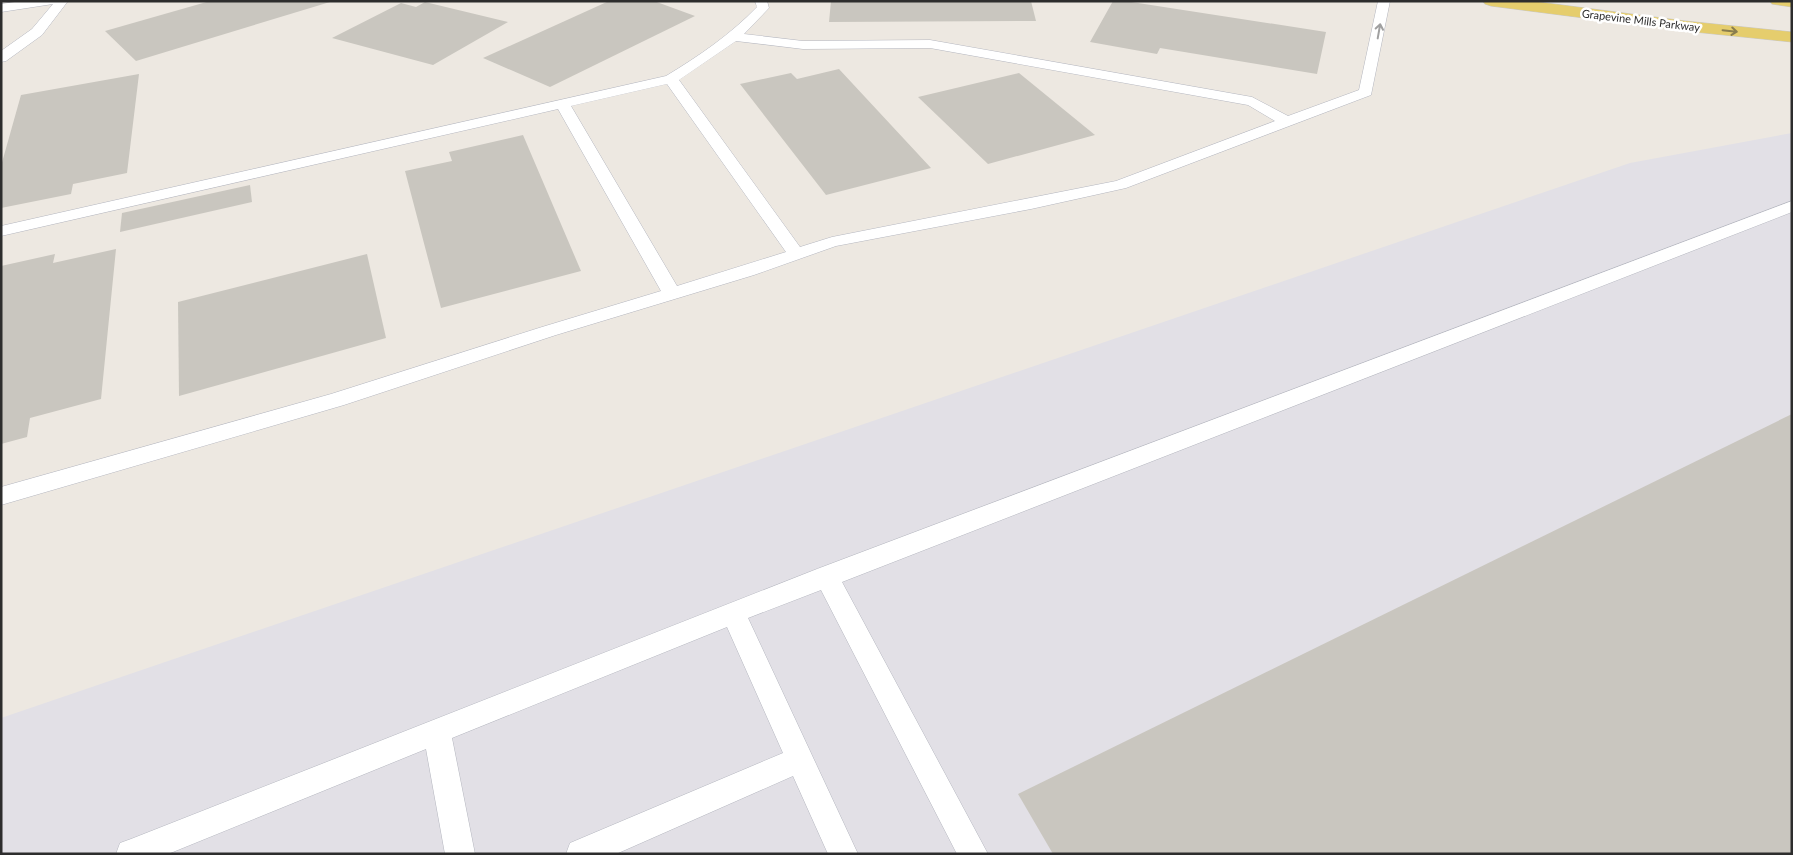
<svg xmlns="http://www.w3.org/2000/svg" width="1793" height="855" font-family="Lato,sans-serif">
<rect width="100%" height="100%" fill="#ede8e1"/>
<path fill="#e2e0e6" d="M 1792,133 L 1792,854 L 1,854 L 1,718 L 1630,163 Z"/>
<g fill="#c9c6bf">
<path d="M 210,1 L 329,1 L 330,2 L 136,61 L 105,31 Z"/>
<path d="M 609,1 L 654,1 L 695,16 L 550,87 L 483,58 Z"/>
<path d="M 831,1 L 1031,1 L 1036,21 L 829,22 Z"/>
<path d="M 1113,1 L 1125,1 L 1326,32 L 1317,74 L 1160,48 L 1157,54 L 1090,42 Z"/>
<path d="M 425,2 L 508,22 L 433,65 L 332,38 L 401,3 L 416,7 Z"/>
<path d="M 839,69 L 931,168 L 826,195 L 740,84 L 791,73 L 797,79 Z"/>
<path d="M 1019,73 L 1095,135 L 988,164 L 918,97 Z"/>
<path d="M 139,74 L 127,173 L 73,184 L 71,194 L 1,208 L 1,166 L 21,95 Z"/>
<path d="M 523,135 L 581,271 L 441,308 L 405,171 L 452,161 L 449,152 Z"/>
<path d="M 250,185 L 252,202 L 120,232 L 122,213 Z"/>
<path d="M 116,249 L 101,399 L 30,418 L 27,437 L 1,444 L 1,266 L 55,254 L 53,263 Z"/>
<path d="M 367,254 L 386,338 L 179,396 L 178,302 Z"/>
<path d="M 1792,414 L 1792,854 L 1053,854 L 1018,794 Z"/>
</g>
<g fill="none" stroke-linecap="round" stroke-linejoin="round">
<defs>
<g id="lane">
<path d="M 22,1 L 68,1 L 42,35 L 6,61 L 1,62 L 1,51 L 32,29 L 53,4 L 1,12 L 1,4 Z"/>
<path d="M 755,1 L 767,1 L 769,8 L 744,34 L 803,41 L 930,40 L 1252,97 L 1288,116 L 1359,90 L 1378,1 L 1390,1 L 1371,95 L 1126,188 L 1031,209 L 836,246 L 754,275 L 556,335 L 344,405 L 1,505 L 1,487 L 331,394 L 542,327 L 661,291 L 558,109 L 1,236 L 1,226 L 666,76 C 699,56 730,35 757,7 ZM 736,41 L 803,49 L 930,48 L 1248,105 L 1275,121 L 1116,181 L 832,237 L 800,247 L 679,80 ZM 667,84 L 786,252 L 677,286 L 571,106 Z"/>
<path d="M 1792,201 L 1792,212 L 842,582 L 988,854 L 957,854 L 821,590 L 748,618 L 858,854 L 828,854 L 793,776 L 616,854 L 566,854 L 570,843 L 783,753 L 727,627 L 452,738 L 475,854 L 445,854 L 426,749 L 168,854 L 116,854 L 120,843 L 131,839 L 817,569 Z"/>
</g>
<g id="primary">
<path d="M 1483,1 L 1531,1 L 1685,21 L 1792,32 L 1792,42 L 1685,31 L 1491,6 L 1485,4 Z"/>
<path d="M 1770,1 L 1792,1 L 1792,7 L 1772,4 Z"/>
</g>
</defs>
<use href="#lane" stroke="#b4b6bf" stroke-width="1"/>
<use href="#primary" stroke="#c8c8c8" stroke-width="1"/>
<use href="#lane" fill="#fff" fill-rule="evenodd"/>
<use href="#primary" fill="#e5cd6d" fill-rule="evenodd"/>
</g>
<defs><path id="oneway-shaft" d="M-6 0H5M1.5-3L5.5 0L1.5 3" fill="none" stroke-width="1.6" stroke-linecap="round" stroke-linejoin="round" transform="scale(1.25)"/></defs>
<use stroke="#a0a0a0" href="#oneway-shaft" transform="translate(1379 31) rotate(-80)"/>
<use stroke="#897d4d" href="#oneway-shaft" transform="translate(1730 31) rotate(6)"/>
<g text-anchor="middle" dominant-baseline="central" stroke-width="5" stroke-linejoin="round" paint-order="stroke">
<g font-size="11" fill="#2d2d2d" stroke="#fff">
<text transform="translate(1641 20) rotate(7)">Grapevine Mills Parkway</text>
</g>
</g>
<rect width="1793" height="855" fill="none" stroke="#2d2d2d" stroke-width="5"/>
</svg>
